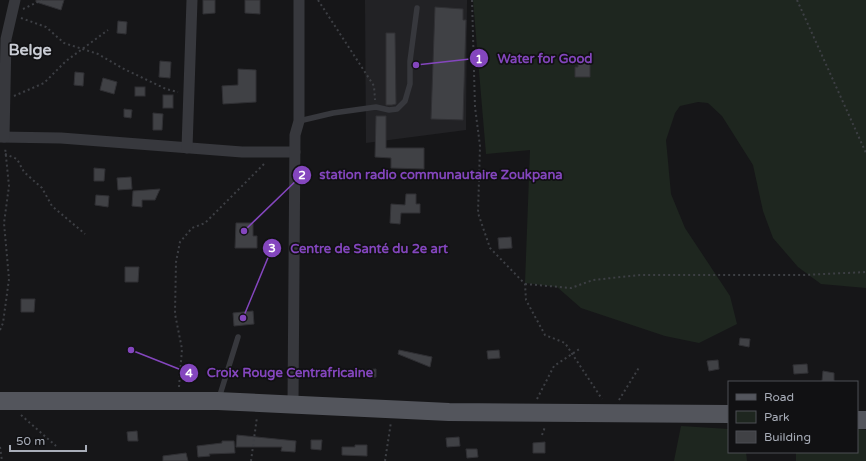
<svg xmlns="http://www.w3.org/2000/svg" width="866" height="461" font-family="'Varela Round',sans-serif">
<rect width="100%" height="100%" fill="#161618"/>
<path fill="#222225" d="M 365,0 L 467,0 L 466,130 L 366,143 Z"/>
<g fill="#1e261f">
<path d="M 473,0 L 866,0 L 866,288 L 821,284 L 798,267 L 773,238 L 763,211 L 753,165 L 722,116 L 708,103 L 698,102 L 680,106 L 675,113 L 666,140 L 671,194 L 685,228 L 730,296 L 737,324 L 699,343 L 665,336 L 581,308 L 557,287 L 525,283 L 530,150 L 486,154 Z"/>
<path d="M 681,426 L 729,429 L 729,452 L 746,452 L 747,461 L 674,461 Z"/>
<path d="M 857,429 L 866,430 L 866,461 L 796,461 L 796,452 L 857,452 Z"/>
</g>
<g fill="#404145" stroke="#303034">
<path d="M 36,0 L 64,0 L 61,10 L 36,2 Z"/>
<path d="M 203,0 L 215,0 L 215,13 L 203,14 Z"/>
<path d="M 245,0 L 260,0 L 260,14 L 245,13 Z"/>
<path d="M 435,7 L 463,9 L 463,20 L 466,20 L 463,120 L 431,119 Z"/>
<path d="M 118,21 L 127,22 L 126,34 L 117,33 Z"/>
<path d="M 386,33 L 395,33 L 396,104 L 392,105 L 386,105 Z"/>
<path d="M 578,58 L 590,59 L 590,77 L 575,77 L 575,67 L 578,67 Z"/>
<path d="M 160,61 L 171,62 L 170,78 L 159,77 Z"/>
<path d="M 238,69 L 256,70 L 256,102 L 223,104 L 222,86 L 238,85 Z"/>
<path d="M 75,72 L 84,73 L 83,86 L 74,85 Z"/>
<path d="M 103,78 L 117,82 L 114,94 L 100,90 Z"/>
<rect x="135" y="87" width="10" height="9"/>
<rect x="163" y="95" width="10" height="13"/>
<path d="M 124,109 L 132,110 L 131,118 L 124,117 Z"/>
<path d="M 153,113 L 163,114 L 162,130 L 153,130 Z"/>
<path d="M 376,116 L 386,116 L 386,148 L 424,148 L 424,169 L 391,168 L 391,158 L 375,157 Z"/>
<path d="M 94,168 L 105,169 L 104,181 L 94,181 Z"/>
<path d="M 131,177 L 132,189 L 118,190 L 117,178 Z"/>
<path d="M 160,189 L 155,200 L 142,200 L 142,207 L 132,206 L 133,191 Z"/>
<path d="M 406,194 L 416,194 L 416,204 L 420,204 L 420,213 L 401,213 L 400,224 L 390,223 L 391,204 L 405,205 Z"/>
<path d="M 96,195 L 109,196 L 108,207 L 95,205 Z"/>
<path d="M 236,223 L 253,223 L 253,236 L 257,236 L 257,248 L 235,248 Z"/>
<path d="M 511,237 L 512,248 L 499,249 L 498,238 Z"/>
<path d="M 125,267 L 139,267 L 138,282 L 125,282 Z"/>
<path d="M 21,299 L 35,299 L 34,312 L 21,312 Z"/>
<path d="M 253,311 L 254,324 L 234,326 L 233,313 Z"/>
<path d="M 740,338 L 750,339 L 749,347 L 739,345 Z"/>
<path d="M 399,350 L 432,357 L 430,367 L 398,354 Z"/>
<path d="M 499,350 L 500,358 L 488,359 L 487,351 Z"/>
<path d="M 718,360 L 719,369 L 709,371 L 707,361 Z"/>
<path d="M 807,364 L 808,373 L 794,374 L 793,365 Z"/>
<path d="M 376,369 L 376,377 L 365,378 L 364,370 Z"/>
<path d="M 823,371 L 834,373 L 834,381 L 822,381 Z"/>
<path d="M 137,431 L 138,441 L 128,441 L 127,432 Z"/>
<path d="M 237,435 L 296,441 L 295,452 L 281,451 L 282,447 L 236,447 Z"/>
<path d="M 459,437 L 460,446 L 447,447 L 446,438 Z"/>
<path d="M 311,440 L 322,440 L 321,450 L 311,449 Z"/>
<path d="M 222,441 L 234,441 L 235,453 L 209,454 L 210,456 L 198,457 L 197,446 L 222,443 Z"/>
<path d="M 545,442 L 545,453 L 533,453 L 533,443 Z"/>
<path d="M 355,445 L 367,445 L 367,456 L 342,455 L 342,447 L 355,447 Z"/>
<path d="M 466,449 L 477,449 L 478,457 L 467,458 Z"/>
<path d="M 186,453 L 188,461 L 163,461 L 163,456 Z"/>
</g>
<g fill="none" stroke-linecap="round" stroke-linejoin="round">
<g stroke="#3d3f44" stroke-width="2" stroke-dasharray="2 3" stroke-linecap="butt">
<path d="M 318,0 L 374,86 L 375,100"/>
<path d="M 472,0 L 475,107 L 480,146 L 478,213 L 490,248 L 525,284 L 526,300 L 545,335 L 565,343 L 602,399"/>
<path d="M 797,0 L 866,153"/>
<path d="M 23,9 L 42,0"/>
<path d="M 21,18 L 46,27 L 64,43 L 98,54 L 124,69 L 166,89 L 178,92"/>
<path d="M 14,96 L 44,83 L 66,61 L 108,30"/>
<path d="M 5,154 L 17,159 L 24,172 L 42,188 L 52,206 L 85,234"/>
<path d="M 525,284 L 571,288 L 593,280 L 640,275 L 805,275 L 866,272"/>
<path d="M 0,330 L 3,323 L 9,279 L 4,223 L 9,186 L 5,147"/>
<path d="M 179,387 L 182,349 L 175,314 L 176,262 L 180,242 L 192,228 L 205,223 L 266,162"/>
<path d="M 537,399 L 554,366 L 581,348"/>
<path d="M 619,400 L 640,366"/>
<path d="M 21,415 L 56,446"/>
<path d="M 542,435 L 545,427"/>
<path d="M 0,447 L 2,461"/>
<path d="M 251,461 L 257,417"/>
<path d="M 385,461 L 391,422"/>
</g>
<g stroke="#37383d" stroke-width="5.5">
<path d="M 299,121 L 333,113 L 376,107 L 389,110 L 397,109 L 405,101 L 410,84 L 410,61 L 417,8"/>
<path d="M 219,398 L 238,337"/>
</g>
<g stroke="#37383d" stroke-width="11">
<path d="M 0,137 L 61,138 L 242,152 L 295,152"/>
<path d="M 4,137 L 6,39 L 15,0"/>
<path d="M 187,148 L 192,0"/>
<path d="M 293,404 L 295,135 L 299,121 L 299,0"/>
</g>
<g stroke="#53555c" stroke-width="18">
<path d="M 0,401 L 218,401 L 449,412 L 729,414"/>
<path d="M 857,420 L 866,420"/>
</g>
</g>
<g text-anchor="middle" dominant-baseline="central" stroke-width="3.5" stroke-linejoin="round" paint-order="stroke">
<g font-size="16" font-weight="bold" fill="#c9ccd4" stroke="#111113">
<text x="30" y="50">Belge</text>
</g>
</g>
<path fill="none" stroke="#8446be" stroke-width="1.5" d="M416 65L479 58M244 231L302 175M243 318L272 248M131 350L189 373"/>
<g fill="#8446be" stroke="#111113" stroke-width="1.5">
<circle cx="416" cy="65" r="4"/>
<circle cx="244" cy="231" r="4"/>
<circle cx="243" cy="318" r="4"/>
<circle cx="131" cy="350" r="4"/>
<circle cx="479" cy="58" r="10"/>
<circle cx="302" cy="175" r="10"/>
<circle cx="272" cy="248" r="10"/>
<circle cx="189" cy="373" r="10"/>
</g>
<g font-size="12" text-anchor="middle" font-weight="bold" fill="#fff">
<text x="479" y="63">1</text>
<text x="302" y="179">2</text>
<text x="272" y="252">3</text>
<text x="189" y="377">4</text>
</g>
<g font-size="13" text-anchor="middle" font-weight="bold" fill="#8446be" stroke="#111113" stroke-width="3.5" stroke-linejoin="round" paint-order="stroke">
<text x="545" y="63">Water for Good</text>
<text x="441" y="179">station radio communautaire Zoukpana</text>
<text x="369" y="253">Centre de Santé du 2e art</text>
<text x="290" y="377">Croix Rouge Centrafricaine</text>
</g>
<rect x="728" y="381" width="130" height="72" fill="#111113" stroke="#4d4f55"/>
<rect x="736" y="394" width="20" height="6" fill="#53555c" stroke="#4d4f55"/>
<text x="764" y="401" font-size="12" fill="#a8adb8">Road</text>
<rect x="736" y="411" width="20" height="12" fill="#1e261f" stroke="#4d4f55"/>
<text x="764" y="421" font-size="12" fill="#a8adb8">Park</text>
<rect x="736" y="431" width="20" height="12" fill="#404145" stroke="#4d4f55"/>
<text x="764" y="441" font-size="12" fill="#a8adb8">Building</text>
<path d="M10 445v6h76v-6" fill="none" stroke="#a8adb8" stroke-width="2"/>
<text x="16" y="445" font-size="12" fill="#a8adb8" stroke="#111113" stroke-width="3" paint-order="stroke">50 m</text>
</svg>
